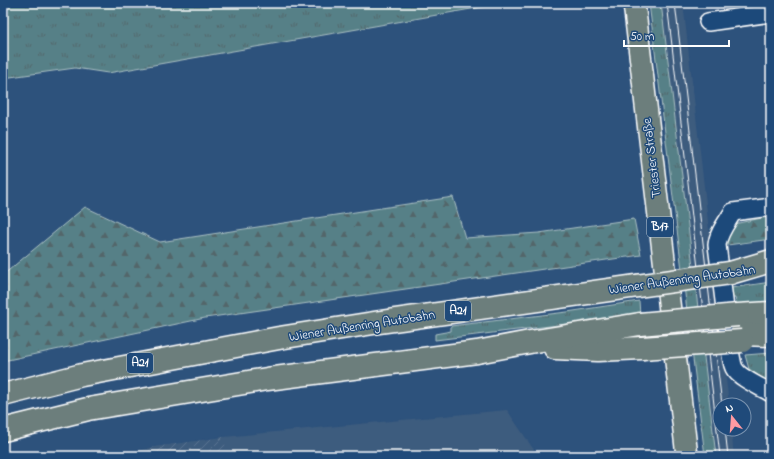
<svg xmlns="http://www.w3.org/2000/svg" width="774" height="459" font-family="'Indie Flower',sans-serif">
<defs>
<pattern id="industrial-furrows" width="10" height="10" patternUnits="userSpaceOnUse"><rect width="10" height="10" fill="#3e5c7e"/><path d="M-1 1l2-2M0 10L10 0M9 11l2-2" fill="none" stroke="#5b7491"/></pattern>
<pattern id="grass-tufts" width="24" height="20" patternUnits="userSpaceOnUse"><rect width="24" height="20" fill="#578087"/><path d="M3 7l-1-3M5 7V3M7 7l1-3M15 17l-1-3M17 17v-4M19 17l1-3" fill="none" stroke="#52666a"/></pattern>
<pattern id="forest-firs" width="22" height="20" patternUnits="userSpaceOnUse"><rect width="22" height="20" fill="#578087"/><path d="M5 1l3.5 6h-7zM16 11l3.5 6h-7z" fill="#52666a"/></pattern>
</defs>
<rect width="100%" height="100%" fill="#2d527c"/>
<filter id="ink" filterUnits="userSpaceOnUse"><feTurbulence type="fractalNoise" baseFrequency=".025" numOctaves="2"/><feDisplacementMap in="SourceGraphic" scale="8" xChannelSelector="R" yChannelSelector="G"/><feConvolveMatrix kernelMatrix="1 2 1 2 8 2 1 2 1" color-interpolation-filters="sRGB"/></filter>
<g filter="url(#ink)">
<g fill="#3e5c7e">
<path d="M 661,3 L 683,3 L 729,405 L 720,405 L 720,429 L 731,429 L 734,456 L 716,456 Z"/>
<path d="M 507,410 L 538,456 L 117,456 L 155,447 L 224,437 Z"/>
</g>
<path fill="url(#industrial-furrows)" d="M 224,437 L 227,456 L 117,456 L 155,447 Z"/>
<g fill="url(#grass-tufts)" stroke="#abc0c3">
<path d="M 3,3 L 505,3 L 108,73 L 75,68 L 3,78 Z"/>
<path d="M 649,3 L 661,3 L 716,456 L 705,456 Z"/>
<path d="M 771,282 L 771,303 L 737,305 L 735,298 L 729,298 L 731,288 Z"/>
<path d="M 639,301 L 640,315 L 435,340 L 435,334 L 451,331 L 451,326 L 567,312 Z"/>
<path d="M 771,353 L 771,384 L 749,369 L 745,355 Z"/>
</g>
<g fill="url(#forest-firs)" stroke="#abc0c3">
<path d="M 453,197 L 465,238 L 539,233 L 634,219 L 641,255 L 205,318 L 3,361 L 3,275 L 85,207 L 160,242 Z"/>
<path d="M 771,216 L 771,239 L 713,247 L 711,229 Z"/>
</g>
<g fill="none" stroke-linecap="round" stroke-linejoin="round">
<defs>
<g id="minor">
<path d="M 708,22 L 771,13"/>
<path d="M 771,207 L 733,212 C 727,222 718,233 717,245 L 731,356 C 732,360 732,364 734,368 C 739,378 761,387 771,393"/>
</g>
<path id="major" d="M 634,3 L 687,456"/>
<g id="highway">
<path d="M 730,273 L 771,261"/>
<path d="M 738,315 L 771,313"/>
<path d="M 741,334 L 771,335"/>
<path d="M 555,348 L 598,350 L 642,348"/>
<path d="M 3,395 L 82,375 L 279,338 L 380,322 L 637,286"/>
<path d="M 3,430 L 88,409 L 267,379 L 477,352 L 530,342 L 640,324"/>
</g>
</defs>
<use href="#minor" stroke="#fff" stroke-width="20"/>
<use href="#major" stroke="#fff" stroke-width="24"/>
<use href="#highway" stroke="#fff" stroke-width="25"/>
<use href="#minor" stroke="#1f4a7a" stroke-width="17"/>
<use href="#major" stroke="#6c7e7c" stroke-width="21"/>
<use href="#highway" stroke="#6c7e7c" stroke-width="22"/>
<g stroke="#fff" stroke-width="1">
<path d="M 667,3 L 720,456"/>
<path d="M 675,3 L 722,405"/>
<path d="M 725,429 L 728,456"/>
</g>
<defs>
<g id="highway-bridge">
<path d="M 637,286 L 730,273"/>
<path d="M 640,324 L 738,315"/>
<path d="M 642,348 L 742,341"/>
</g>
</defs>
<use href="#highway-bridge" stroke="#fff" stroke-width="25" stroke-linecap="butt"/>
<use href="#highway-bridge" stroke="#6c7e7c" stroke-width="22"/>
</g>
</g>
<g text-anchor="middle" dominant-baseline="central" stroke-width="3" stroke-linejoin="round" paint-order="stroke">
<g fill="#1f4a7a" stroke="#bcc9d7" stroke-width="1">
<rect x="647" y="217" width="26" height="20" rx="3"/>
<rect x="445" y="301" width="26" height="20" rx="3"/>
<rect x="127" y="353" width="26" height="20" rx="3"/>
</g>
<g font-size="12" font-weight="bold" fill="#fff">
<text x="660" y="227">B17</text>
<text x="458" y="311">A21</text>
<text x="140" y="363">A21</text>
</g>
<g font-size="13" fill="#fff" stroke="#1f4a7a">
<text transform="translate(652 158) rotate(-97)">Triester Straße</text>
<text transform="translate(682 280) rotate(-8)">Wiener Außenring Autobahn</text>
<text transform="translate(362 326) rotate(-9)">Wiener Außenring Autobahn</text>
</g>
</g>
<rect width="774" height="459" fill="none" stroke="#1f4a7a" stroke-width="16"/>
<rect x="8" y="8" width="758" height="443" fill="none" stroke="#fff" stroke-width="1.5" filter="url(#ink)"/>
<g transform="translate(732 417) rotate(343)"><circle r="19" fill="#1f4a7a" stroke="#7992af"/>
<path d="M0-3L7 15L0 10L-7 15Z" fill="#ff9aa2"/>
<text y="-6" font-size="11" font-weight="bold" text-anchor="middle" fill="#ffffff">N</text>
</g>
<path d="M624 40v6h105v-6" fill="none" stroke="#ffffff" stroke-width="2"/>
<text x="630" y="40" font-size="12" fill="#ffffff" stroke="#1f4a7a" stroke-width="3" paint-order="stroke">50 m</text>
</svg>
